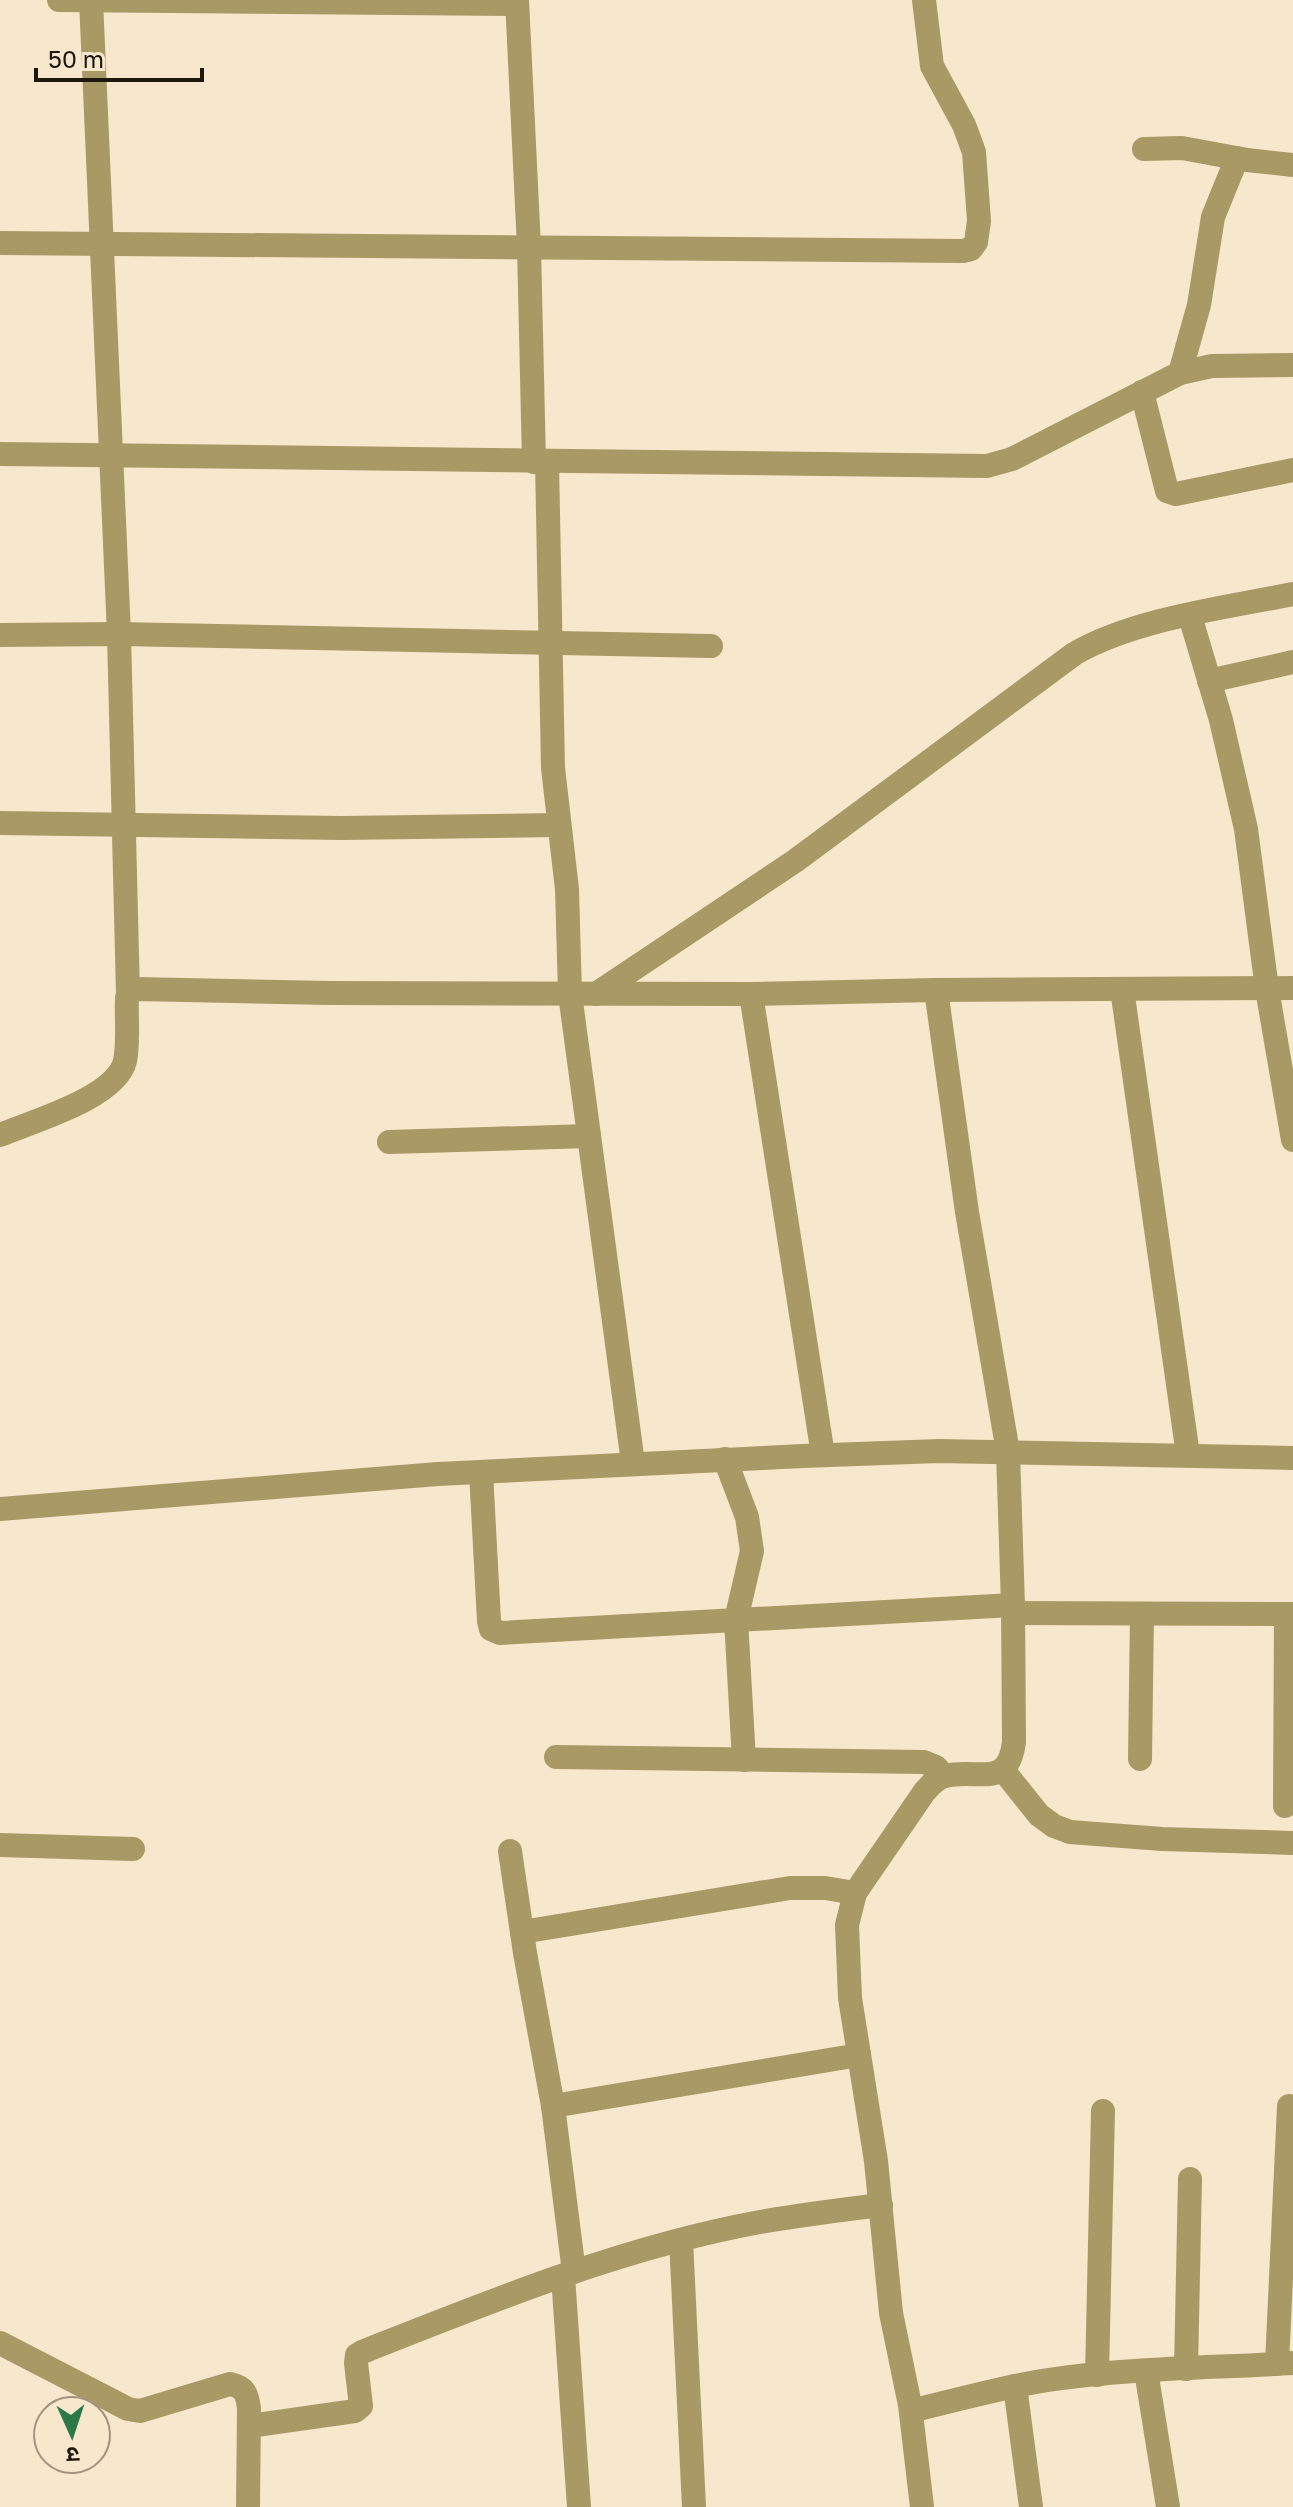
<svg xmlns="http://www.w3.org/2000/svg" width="1293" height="2507" font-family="'Golos Text','Noto Sans Devanagari',sans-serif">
<rect width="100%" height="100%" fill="#f7e7cc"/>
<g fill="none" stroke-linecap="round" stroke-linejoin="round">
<g stroke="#a99a65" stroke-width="24">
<path d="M 59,0 L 517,4"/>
<path d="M 91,0 L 119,634 L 128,994"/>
<path d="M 517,0 L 529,247 L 534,462"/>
<path d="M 1144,149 L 1182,148 L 1247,160 L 1293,165"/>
<path d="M 0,243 L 963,251 L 971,249 L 976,242 L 979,221 L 974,152 L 964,125 L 932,66 L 924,0"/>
<path d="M 1180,373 L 1199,305 L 1213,217 L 1237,158"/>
<path d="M 1142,392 L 1167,491 L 1176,494 L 1293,470"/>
<path d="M 0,454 L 987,466 L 1012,459 L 1180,373 L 1212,366 L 1293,365"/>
<path d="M 547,462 L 553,768 L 567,889 L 570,994 L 633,1463"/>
<path d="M 1190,616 L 1221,720 L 1246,829 L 1267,989 L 1293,1140"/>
<path d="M 0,635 L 119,634 L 711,646"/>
<path d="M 1209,681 L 1293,662"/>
<path d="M 0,823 L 341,828 L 559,825"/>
<path d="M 1122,989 L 1188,1455"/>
<path d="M 596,994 L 795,861 L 1074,654 C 1134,619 1224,608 1293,594"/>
<path d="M 751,994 L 823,1455"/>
<path d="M 0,1135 C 33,1121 116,1098 125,1061 C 129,1041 126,1018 127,998 L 128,994 L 136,989 L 330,993 L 751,994 L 936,990 L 1293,988"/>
<path d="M 389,1142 L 589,1136"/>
<path d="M 725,1459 L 747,1517 L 752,1551 L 736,1620 L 744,1760"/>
<path d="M 481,1472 L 489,1621 L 491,1629 L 500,1633 L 1013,1605"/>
<path d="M 0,1509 L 438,1474 L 803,1456 L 939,1451 L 1293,1458"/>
<path d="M 1013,1613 L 1293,1614"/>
<path d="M 556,1757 L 924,1762 L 936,1767 L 944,1776"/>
<path d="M 1140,1759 L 1142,1614"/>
<path d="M 1003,1770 L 1039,1815 L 1054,1826 L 1070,1832 L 1162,1839 L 1293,1843"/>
<path d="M 1285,1806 L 1286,1614"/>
<path d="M 0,1845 L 133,1849"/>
<path d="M 510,1851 L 525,1953 L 553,2106 L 574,2272"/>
<path d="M 522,1932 L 790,1888 L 825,1888 L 855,1893"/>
<path d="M 553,2106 L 859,2055"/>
<path d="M 681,2240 L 694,2507"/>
<path d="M 563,2276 L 579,2507"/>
<path d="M 0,2343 L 128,2409 L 140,2411 L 230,2384 C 245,2387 247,2394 249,2408 L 248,2507"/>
<path d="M 1277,2364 L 1289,2106"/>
<path d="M 1186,2369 L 1190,2179"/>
<path d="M 1146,2371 L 1168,2507"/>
<path d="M 1097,2375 L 1103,2111"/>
<path d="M 1015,2386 L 1031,2507"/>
<path d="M 911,2411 C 957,2400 1002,2387 1048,2380 C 1129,2368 1212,2368 1293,2363"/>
<path d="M 249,2426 L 355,2411 L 361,2406 L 356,2363 L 357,2355 L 362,2352 C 491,2301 623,2247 760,2222 C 800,2215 840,2210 881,2205"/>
<path d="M 922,2507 L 910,2405 L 891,2313 L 876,2161 L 850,1998 L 847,1925 L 855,1893 L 925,1791 C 931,1785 936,1778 945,1776 C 978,1768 1008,1790 1014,1742 L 1013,1605 L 1008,1452 L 967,1212 L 936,990"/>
</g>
</g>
<g transform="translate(72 2435) rotate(177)"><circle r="38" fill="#f7e7cc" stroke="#a09480" stroke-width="2"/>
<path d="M0-6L14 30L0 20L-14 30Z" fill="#2c7948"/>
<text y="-12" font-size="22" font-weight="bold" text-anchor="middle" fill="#1d180e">उ</text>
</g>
<path d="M36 68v12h166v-12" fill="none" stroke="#1d180e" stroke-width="4"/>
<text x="48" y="68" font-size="24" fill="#1d180e" stroke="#f7e7cc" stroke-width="6" paint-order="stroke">50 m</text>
</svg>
